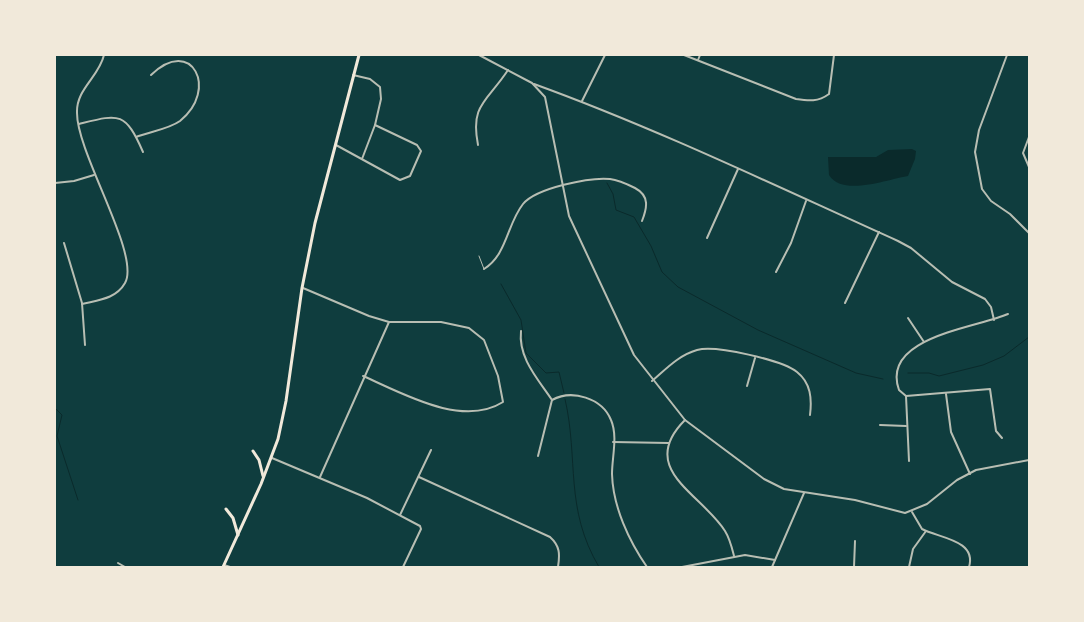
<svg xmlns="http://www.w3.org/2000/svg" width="1084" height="622" font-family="'PT Sans',sans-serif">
<rect width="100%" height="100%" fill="#0f3d3e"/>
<path fill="#0a2a2b" d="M 912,149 L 916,151 L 915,159 L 908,176 C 889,179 842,197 829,175 L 828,157 L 876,157 L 888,150 Z"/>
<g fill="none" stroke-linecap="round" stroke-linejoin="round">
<g stroke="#0a2a2b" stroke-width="1">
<path d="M 607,183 L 613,194 L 616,210 L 634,217 L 651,246 L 662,272 L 678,287 L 758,330 L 856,373 L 883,379"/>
<path d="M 501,284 L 521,320 L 526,353 L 546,373 L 559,372 L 564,393"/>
<path d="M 55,351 L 55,360"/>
<path d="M 908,373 L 929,373 L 939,376 L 983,365 L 1004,356 L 1029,337"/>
<path d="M 565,399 C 579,460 564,508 599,567"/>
<path d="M 55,408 L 62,415 L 57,436 L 78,500"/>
</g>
<path stroke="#b8beb3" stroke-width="1" d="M 479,256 L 484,269"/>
<g stroke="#b8beb3" stroke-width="2">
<path d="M 479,55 L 532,83 L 545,97 L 569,216 L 634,355 L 685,420 L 764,479 L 784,489 L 855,500 L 905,513 L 927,504 L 957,480 L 976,470 L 1029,460"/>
<path d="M 684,55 L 796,99 C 809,101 818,102 829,94 L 834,55"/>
<path d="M 1007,55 L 979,130 L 975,152 L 982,189 L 991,201 L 1010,214 L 1029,233"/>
<path d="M 698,60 L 700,55"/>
<path d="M 353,75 L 370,79 L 380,87 L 381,99 L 375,125"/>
<path d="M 534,84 C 658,129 778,187 898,241 L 911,248 L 952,282 L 985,299 L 991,307 L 994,320"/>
<path d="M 582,101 L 605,55"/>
<path d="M 79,124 C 119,114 125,111 143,152"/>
<path d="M 136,137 C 149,132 169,129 180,121 C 219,90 192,35 151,75"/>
<path d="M 1029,137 L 1023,153 L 1029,167"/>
<path d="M 336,145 L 400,180 L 410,176 L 421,151 L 417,145 L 375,125 L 362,159"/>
<path d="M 478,145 C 470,104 487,102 508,70"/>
<path d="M 55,183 L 74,181 L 94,175"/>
<path d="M 707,238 L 738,169"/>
<path d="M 64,243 L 82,303 L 85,345"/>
<path d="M 484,269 C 507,255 507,224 523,204 C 536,188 590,177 610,179 C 619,180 627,184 635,188 C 650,196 647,208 642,221"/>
<path d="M 776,272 L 791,243 L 806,201"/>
<path d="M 303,288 L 369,316 L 389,322 L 441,322 L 469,328 L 484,340 L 498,376 L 503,402 C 462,428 402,393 363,376"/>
<path d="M 845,303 L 879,232"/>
<path d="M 82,304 C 98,300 116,299 125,283 C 141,255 77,154 77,113 C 76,89 99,77 104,55"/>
<path d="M 908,318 L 924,342"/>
<path d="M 521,331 C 518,358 538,379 552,400"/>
<path d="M 652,381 C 666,369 679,355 697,350 C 716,345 782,360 797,372 C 811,383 812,399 810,415"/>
<path d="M 747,386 L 755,358"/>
<path d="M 946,394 L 951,432 L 970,474"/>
<path d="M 906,396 L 909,461"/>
<path d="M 552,400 C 572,389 602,398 611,420 C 618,436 612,457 612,474 C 613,507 629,541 647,567"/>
<path d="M 685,420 C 636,469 702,494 725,531 C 730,539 732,548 734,556"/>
<path d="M 880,425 L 906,426"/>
<path d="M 1002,438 L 996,431 L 990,389 L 906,396 L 899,390 C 880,337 976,328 1008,314"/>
<path d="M 613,442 L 669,443"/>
<path d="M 538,456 L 552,400"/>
<path d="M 272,458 L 367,498 L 420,526 L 421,529 L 403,567"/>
<path d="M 320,477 L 389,322"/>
<path d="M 419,477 L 550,537 C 560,546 560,554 558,567"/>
<path d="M 912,512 L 922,529 C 939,538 977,540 969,567"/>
<path d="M 400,515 L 431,450"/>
<path d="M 118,563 L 125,567"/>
<path d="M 224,565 L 230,567"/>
<path d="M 682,567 L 745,555 L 775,560"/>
<path d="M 772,567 L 804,493"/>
<path d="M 854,567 L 855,541"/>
<path d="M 909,567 L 913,549 L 926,531"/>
</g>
<g stroke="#f1e9da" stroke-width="3">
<path d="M 253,451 L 259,460 L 263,476"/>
<path d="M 226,509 L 233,518 L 238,535"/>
<path d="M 223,567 L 261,484 L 278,439 L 286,401 L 302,288 L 315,223 L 359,55"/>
</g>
</g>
<rect width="1084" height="622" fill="none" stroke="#f1e9da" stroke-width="112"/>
</svg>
